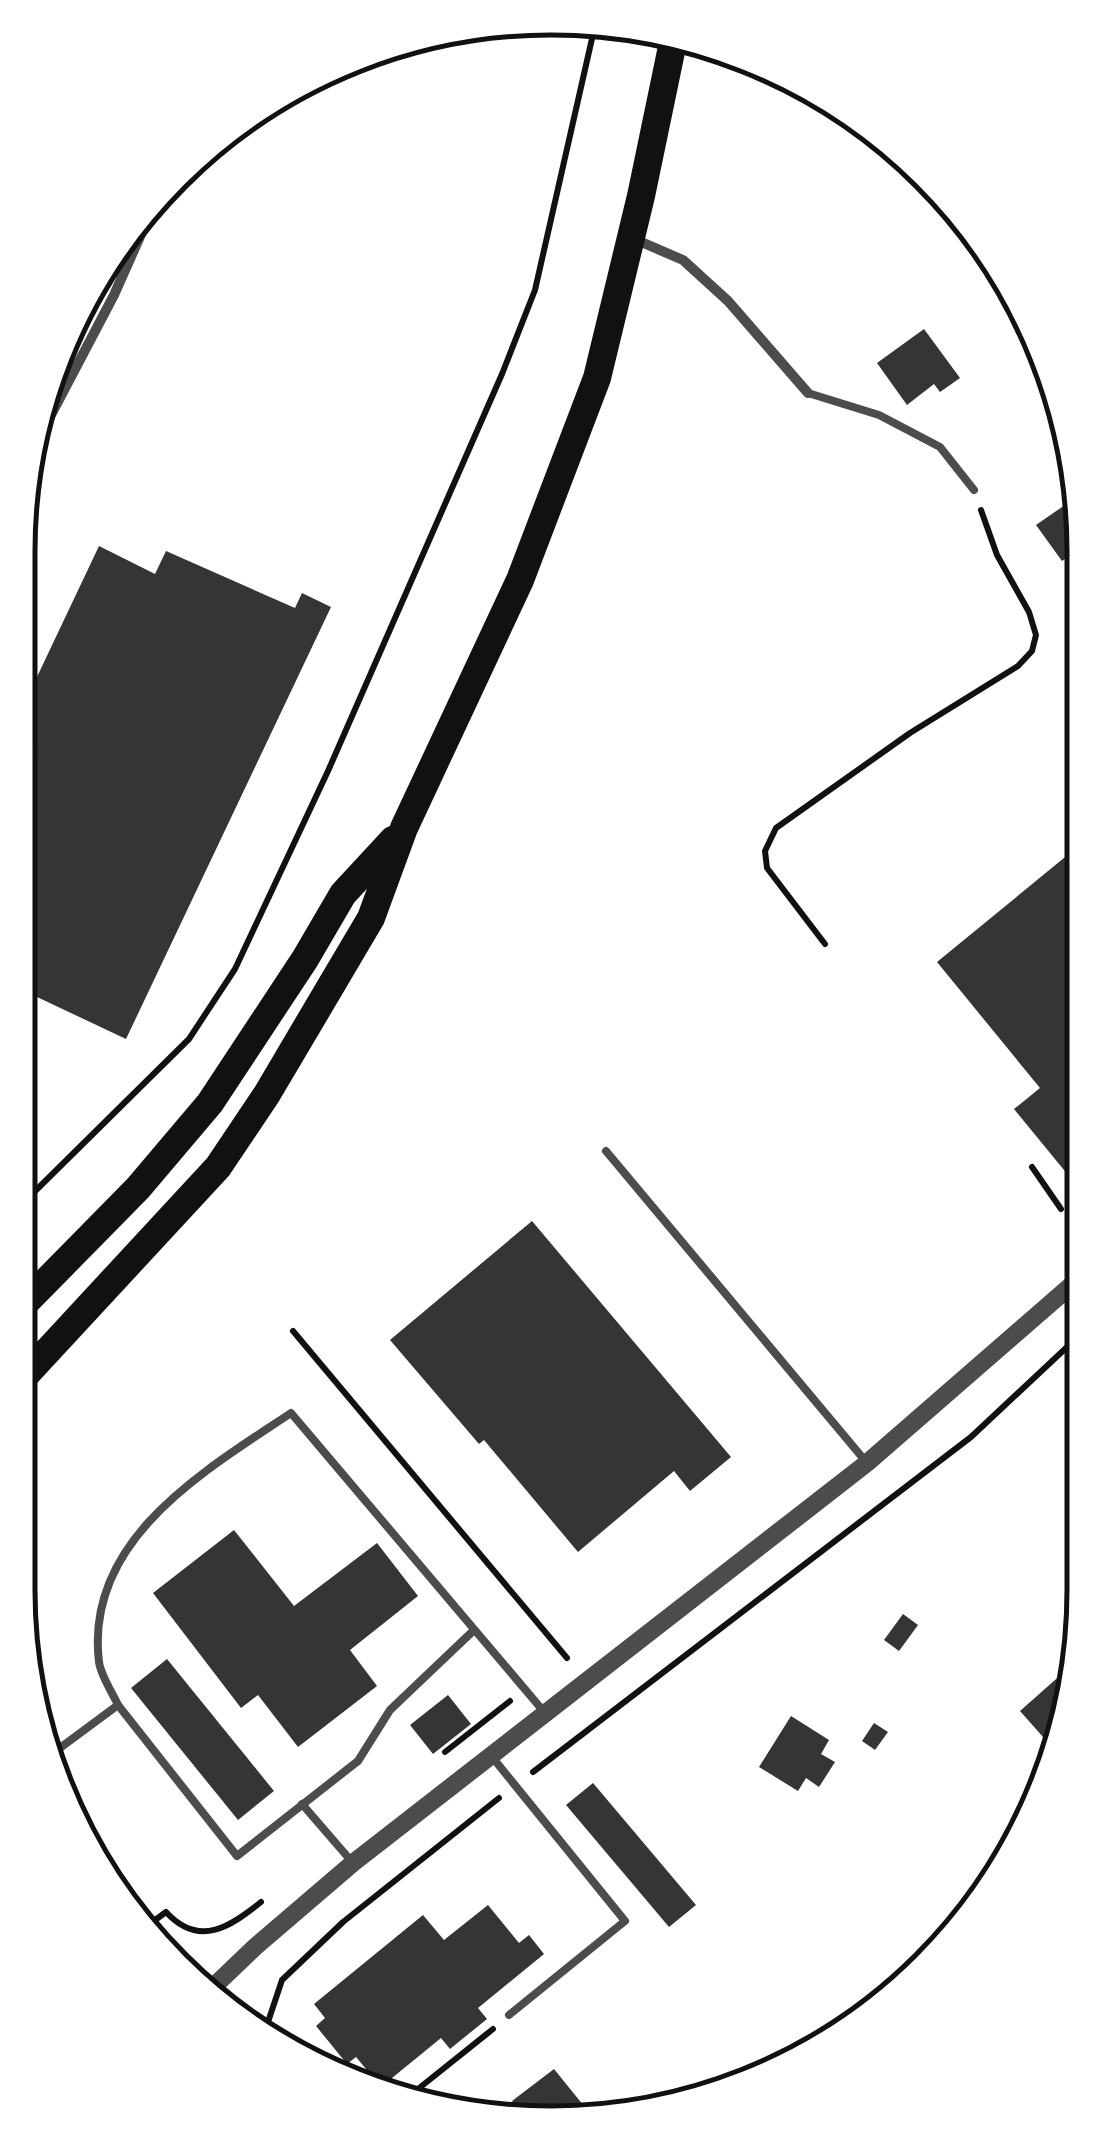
<svg xmlns="http://www.w3.org/2000/svg" width="1102" height="2141" font-family="'Alegreya Sans',sans-serif">
<rect width="100%" height="100%" fill="#fff"/>
<g fill="#353535">
<path d="M 924,329 L 960,378 L 940,392 L 934,384 L 907,405 L 877,363 Z"/>
<path d="M 1076,465 L 1080,481 L 1080,549 L 1062,561 L 1036,525 L 1075,498 L 1060,476 Z"/>
<path d="M 99,546 L 155,574 L 166,551 L 295,608 L 302,593 L 331,607 L 126,1039 L 18,988 L 18,717 Z"/>
<path d="M 1081,844 L 1081,900 L 1082,1192 L 1014,1109 L 1040,1088 L 937,962 Z"/>
<path d="M 532,1221 L 731,1457 L 690,1491 L 674,1471 L 578,1552 L 484,1440 L 479,1444 L 390,1340 Z"/>
<path d="M 234,1530 L 294,1606 L 377,1543 L 418,1596 L 350,1650 L 377,1686 L 298,1747 L 258,1695 L 241,1708 L 153,1593 Z"/>
<path d="M 903,1614 L 918,1625 L 899,1651 L 884,1640 Z"/>
<path d="M 167,1659 L 274,1791 L 238,1820 L 131,1688 Z"/>
<path d="M 1064,1672 L 1069,1678 L 1051,1746 L 1020,1711 Z"/>
<path d="M 448,1695 L 471,1724 L 433,1754 L 410,1725 Z"/>
<path d="M 791,1716 L 829,1740 L 821,1754 L 835,1762 L 819,1787 L 806,1778 L 798,1791 L 759,1767 Z"/>
<path d="M 874,1723 L 888,1732 L 875,1750 L 862,1741 Z"/>
<path d="M 593,1783 L 696,1905 L 669,1927 L 566,1805 Z"/>
<path d="M 488,1905 L 519,1943 L 529,1935 L 544,1954 L 478,2008 L 487,2019 L 450,2049 L 441,2038 L 381,2087 L 356,2057 L 347,2064 L 316,2026 L 325,2018 L 314,2004 L 423,1915 L 444,1940 Z"/>
<path d="M 554,2069 L 588,2111 L 581,2116 L 521,2113 L 512,2101 Z"/>
</g>
<g fill="none" stroke-linecap="round" stroke-linejoin="round">
<g stroke="#111" stroke-width="6">
<path d="M 825,944 L 767,868 L 765,851 L 776,828 L 910,733 L 1018,666 L 1032,651 L 1036,635 L 1029,612 L 997,555 L 981,510"/>
<path d="M 1032,1167 L 1061,1209"/>
<path d="M 18,1208 L 189,1039 L 235,969 L 328,771 L 502,374 L 535,290 L 596,21"/>
<path d="M 293,1331 L 567,1658"/>
<path d="M 445,1752 L 510,1701"/>
<path d="M 533,1772 L 971,1437 L 1082,1333"/>
<path d="M 143,1929 L 166,1912 C 199,1948 230,1927 261,1902"/>
<path d="M 263,2037 L 282,1980 L 343,1922 L 499,1798"/>
<path d="M 403,2101 L 493,2029"/>
</g>
<g stroke="#4c4c4c" stroke-width="8">
<path d="M 808,393 L 879,415 L 940,447 L 974,490"/>
<path d="M 606,1151 L 867,1463"/>
<path d="M 1072,1225 L 1082,1219"/>
<path d="M 118,1705 L 237,1856 L 358,1761 L 390,1710 L 473,1631"/>
<path d="M 493,1758 L 625,1921 L 509,2015"/>
<path d="M 45,1759 L 118,1705 C 112,1692 101,1676 99,1662 C 84,1540 204,1471 291,1413 L 545,1713"/>
<path d="M 302,1804 L 353,1863"/>
</g>
<g stroke="#4c4c4c" stroke-width="10">
<path d="M 632,238 L 683,260 L 728,301 L 808,393"/>
<path d="M 41,434 L 114,295 L 150,214"/>
</g>
<path stroke="#4c4c4c" stroke-width="18" d="M 209,1991 L 255,1947 L 353,1863 L 867,1463 L 1082,1276"/>
<g stroke="#111" stroke-width="28">
<path d="M 18,1310 L 138,1188 L 210,1103 L 305,959 L 343,894 L 393,840"/>
<path d="M 18,1383 L 218,1167 L 267,1094 L 371,918 L 404,828 L 520,580 L 597,378 L 641,196 L 673,42"/>
</g>
</g>
<path d="M0 0H1102V2141H0ZM551 35H551A516 516 0 0 1 1067 551V1590A516 516 0 0 1 551 2106H551A516 516 0 0 1 35 1590V551A516 516 0 0 1 551 35Z" fill="#fff" fill-rule="evenodd"/>
<path fill="none" stroke="#111" stroke-width="5" d="M551 35H551A516 516 0 0 1 1067 551V1590A516 516 0 0 1 551 2106H551A516 516 0 0 1 35 1590V551A516 516 0 0 1 551 35Z"/>
</svg>
